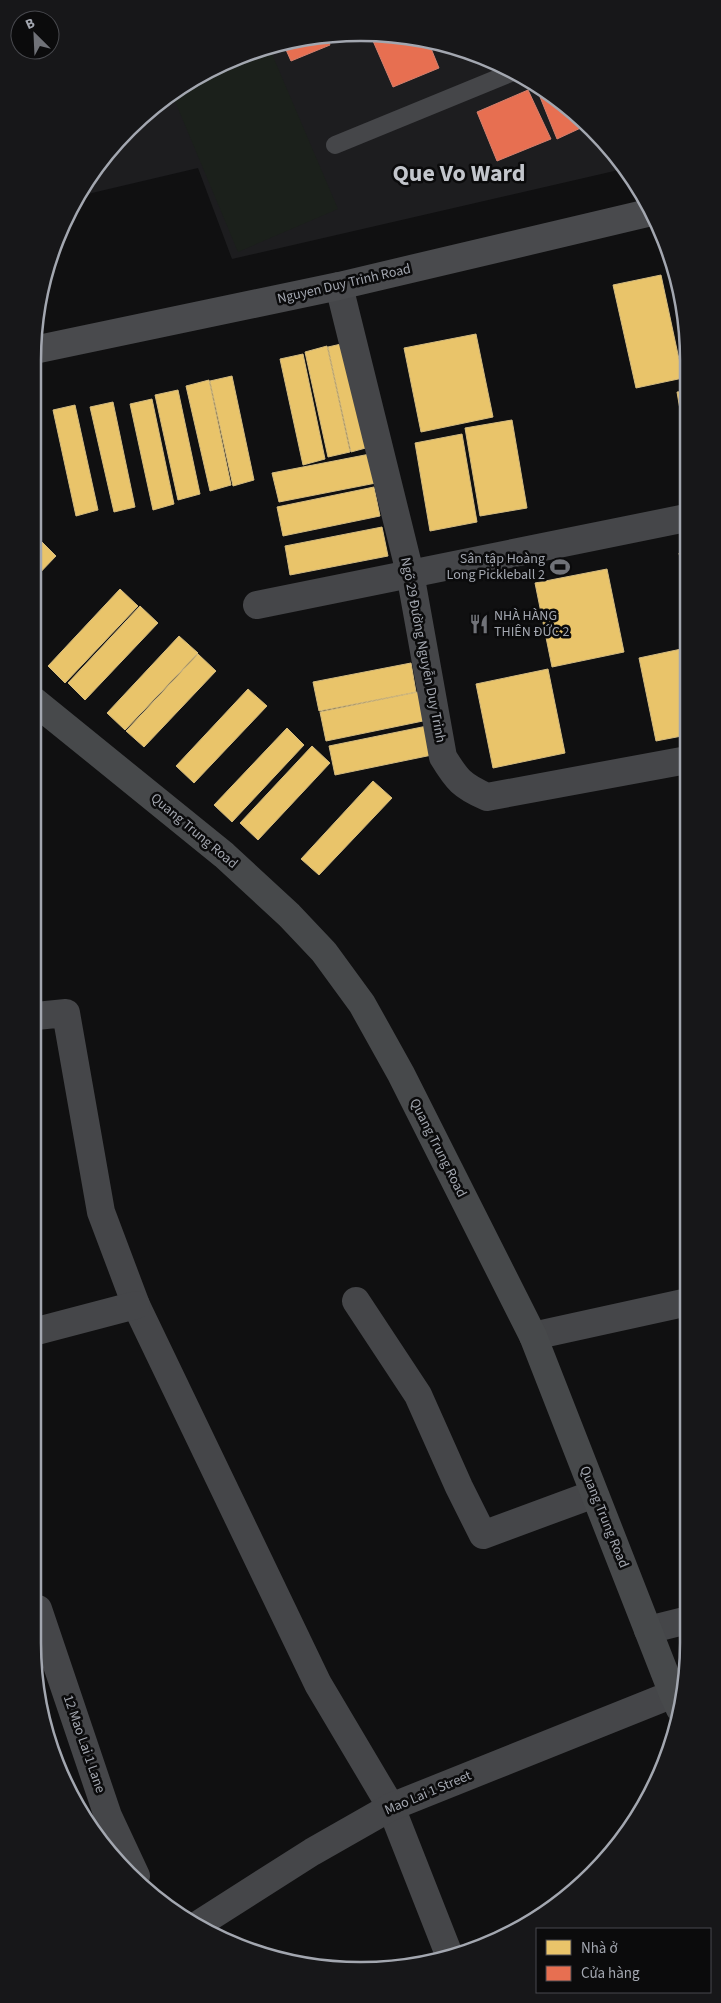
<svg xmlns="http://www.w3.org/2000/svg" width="721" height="2003" font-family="'Source Sans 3',sans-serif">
<rect width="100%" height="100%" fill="#101011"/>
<path fill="#1d1d1f" d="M 382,33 L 445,44 L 525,77 L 607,144 L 623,169 L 232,259 L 198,168 L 79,196 L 100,161 L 144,114 L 196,77 L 255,50 L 317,35 Z"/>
<path fill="#1b201b" d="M 269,47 L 338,209 L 238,252 L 172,94 C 200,74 234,55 269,47 Z"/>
<g fill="#e9c46a" stroke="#d4bb7f">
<path d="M 661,275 L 683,378 L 636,388 L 613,285 Z"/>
<path d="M 476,334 L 493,417 L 421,432 L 404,348 Z"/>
<path d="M 350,342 L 373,446 L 351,452 L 328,347 Z"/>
<path d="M 327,346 L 350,452 L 328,457 L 305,352 Z"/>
<path d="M 303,354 L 325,459 L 303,465 L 280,359 Z"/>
<path d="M 232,376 L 254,480 L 233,486 L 210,381 Z"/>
<path d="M 209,380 L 231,485 L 210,491 L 186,386 Z"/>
<path d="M 178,390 L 200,494 L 178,500 L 155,395 Z"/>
<path d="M 686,391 L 686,445 L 677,392 Z"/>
<path d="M 152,399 L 174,504 L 153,510 L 130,404 Z"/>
<path d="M 113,402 L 135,507 L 114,512 L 90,407 Z"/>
<path d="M 75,405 L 98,510 L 76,516 L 53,410 Z"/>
<path d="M 512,420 L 527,508 L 480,516 L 465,428 Z"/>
<path d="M 462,434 L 477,522 L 430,531 L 415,443 Z"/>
<path d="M 370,454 L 376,483 L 279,502 L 272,473 Z"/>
<path d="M 374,487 L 380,516 L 283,536 L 277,507 Z"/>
<path d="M 382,527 L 388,556 L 290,575 L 285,546 Z"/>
<path d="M 36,536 L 56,556 L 34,579 L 33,539 Z"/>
<path d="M 686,552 L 686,590 L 679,553 Z"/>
<path d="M 607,569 L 624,652 L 552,667 L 535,583 Z"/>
<path d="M 120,589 L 138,606 L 65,683 L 48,666 Z"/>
<path d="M 140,606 L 158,623 L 85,700 L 68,683 Z"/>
<path d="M 179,636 L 198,653 L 125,730 L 107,713 Z"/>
<path d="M 686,648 L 687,735 L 656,741 L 639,658 Z"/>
<path d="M 198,654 L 216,671 L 144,747 L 126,731 Z"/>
<path d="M 411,663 L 416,692 L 319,711 L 313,682 Z"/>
<path d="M 548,669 L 565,753 L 493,768 L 476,684 Z"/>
<path d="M 248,689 L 267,706 L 194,783 L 176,766 Z"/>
<path d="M 418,692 L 423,721 L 326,741 L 320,712 Z"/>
<path d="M 427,726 L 432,755 L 335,775 L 329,746 Z"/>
<path d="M 287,728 L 304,745 L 232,822 L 214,805 Z"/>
<path d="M 312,746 L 330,763 L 258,840 L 240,823 Z"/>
<path d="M 373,781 L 392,798 L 319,875 L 301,859 Z"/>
</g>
<g fill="#e76f51" stroke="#d3806e">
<path d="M 382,33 L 428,41 L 439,68 L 393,87 L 370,34 Z"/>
<path d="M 317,35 L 326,35 L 330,45 L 291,61 L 283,43 Z"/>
<path d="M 528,90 L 551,139 L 497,161 L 477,112 Z"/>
<path d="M 542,91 L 585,126 L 557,139 L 538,92 Z"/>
</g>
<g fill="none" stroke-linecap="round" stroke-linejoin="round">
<path stroke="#454649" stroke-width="18" d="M 335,145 L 513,72"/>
<g stroke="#454649" stroke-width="28">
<path d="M 339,286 L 410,573 L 443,757 C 457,780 462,786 487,797 L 687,760"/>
<path d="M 257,605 L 686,518"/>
<path d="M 36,1016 L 66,1013 L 101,1212 L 136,1305 L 318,1684 L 391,1807 L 450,1957"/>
<path d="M 356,1301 L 418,1395 L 459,1487 L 483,1535 L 594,1494"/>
<path d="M 37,1331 L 136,1305"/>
<path d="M 533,1336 L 688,1302"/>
<path d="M 38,1609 L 108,1816 L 136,1876"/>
<path d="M 648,1630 L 688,1620"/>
<path d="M 199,1924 L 312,1852 L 391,1807 L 673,1694"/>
</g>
<path stroke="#494a4d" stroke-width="28" d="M 34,350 L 339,286 L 652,212"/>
<path stroke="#47494b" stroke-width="28" d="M 34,701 L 224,855 L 289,915 L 324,952 L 362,1004 L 401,1074 L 533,1336 L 673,1694 L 680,1709"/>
</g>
<defs>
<symbol id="stadium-bare" viewBox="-9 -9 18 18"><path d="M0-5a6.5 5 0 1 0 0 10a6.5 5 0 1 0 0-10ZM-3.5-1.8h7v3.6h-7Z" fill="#707278" stroke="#0b0b0c" stroke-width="2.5" paint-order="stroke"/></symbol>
<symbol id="restaurant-bare" viewBox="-9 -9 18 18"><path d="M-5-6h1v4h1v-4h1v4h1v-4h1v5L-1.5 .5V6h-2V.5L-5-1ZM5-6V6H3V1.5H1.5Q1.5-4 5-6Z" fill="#707278" stroke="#0b0b0c" stroke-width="2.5" paint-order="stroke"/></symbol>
</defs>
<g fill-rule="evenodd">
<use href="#stadium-bare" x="546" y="553" width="28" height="28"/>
<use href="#restaurant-bare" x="465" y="610" width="28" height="28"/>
</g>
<g text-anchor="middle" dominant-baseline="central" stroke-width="5" stroke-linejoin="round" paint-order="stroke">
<g font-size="14" fill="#a3a7b0" stroke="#0b0b0c">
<text transform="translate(344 284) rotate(-13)">Nguyen Duy Trinh Road</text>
<text transform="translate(423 650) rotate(79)">Ngõ 29 Đường Nguyễn Duy Trinh</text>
<text transform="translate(194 831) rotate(40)">Quang Trung Road</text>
<text transform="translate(438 1148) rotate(63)">Quang Trung Road</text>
<text transform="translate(604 1517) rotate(68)">Quang Trung Road</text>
<text transform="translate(84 1744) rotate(71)">12 Mao Lai 1 Lane</text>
<text transform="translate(428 1793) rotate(-23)">Mao Lai 1 Street</text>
</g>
<g font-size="14" fill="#a3a7b0" stroke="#0b0b0c" text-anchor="end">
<text x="545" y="559">Sân tập Hoàng<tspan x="545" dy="16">Long Pickleball 2</tspan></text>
<text x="494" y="616" text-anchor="start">NHÀ HÀNG<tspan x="494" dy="16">THIÊN ĐỨC 2</tspan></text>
</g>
<g font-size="24" font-weight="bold" fill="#c3c6cc" stroke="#0b0b0c">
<text x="459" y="173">Que Vo Ward</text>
</g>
</g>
<path d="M0 0H721V2003H0ZM360 41H361A319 319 0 0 1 680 360V1643A319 319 0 0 1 361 1962H360A319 319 0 0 1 41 1643V360A319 319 0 0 1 360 41Z" fill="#171719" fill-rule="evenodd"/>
<path fill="none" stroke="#a3a7b0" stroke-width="2.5" d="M360 41H361A319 319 0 0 1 680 360V1643A319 319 0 0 1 361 1962H360A319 319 0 0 1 41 1643V360A319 319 0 0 1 360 41Z"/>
<rect x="536" y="1928" width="175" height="65" fill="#0b0b0c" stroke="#48494e"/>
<rect x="546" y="1940" width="25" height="15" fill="#e9c46a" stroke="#48494e"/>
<text x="581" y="1953" font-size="15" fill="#a3a7b0">Nhà ở</text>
<rect x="546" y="1966" width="25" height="15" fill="#e76f51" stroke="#48494e"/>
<text x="581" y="1978" font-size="15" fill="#a3a7b0">Cửa hàng</text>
<g transform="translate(35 35) rotate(336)"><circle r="24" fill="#0b0b0c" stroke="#48494e"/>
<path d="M0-4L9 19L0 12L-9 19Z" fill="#707278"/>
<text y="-8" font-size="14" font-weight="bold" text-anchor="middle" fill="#a3a7b0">B</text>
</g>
</svg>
